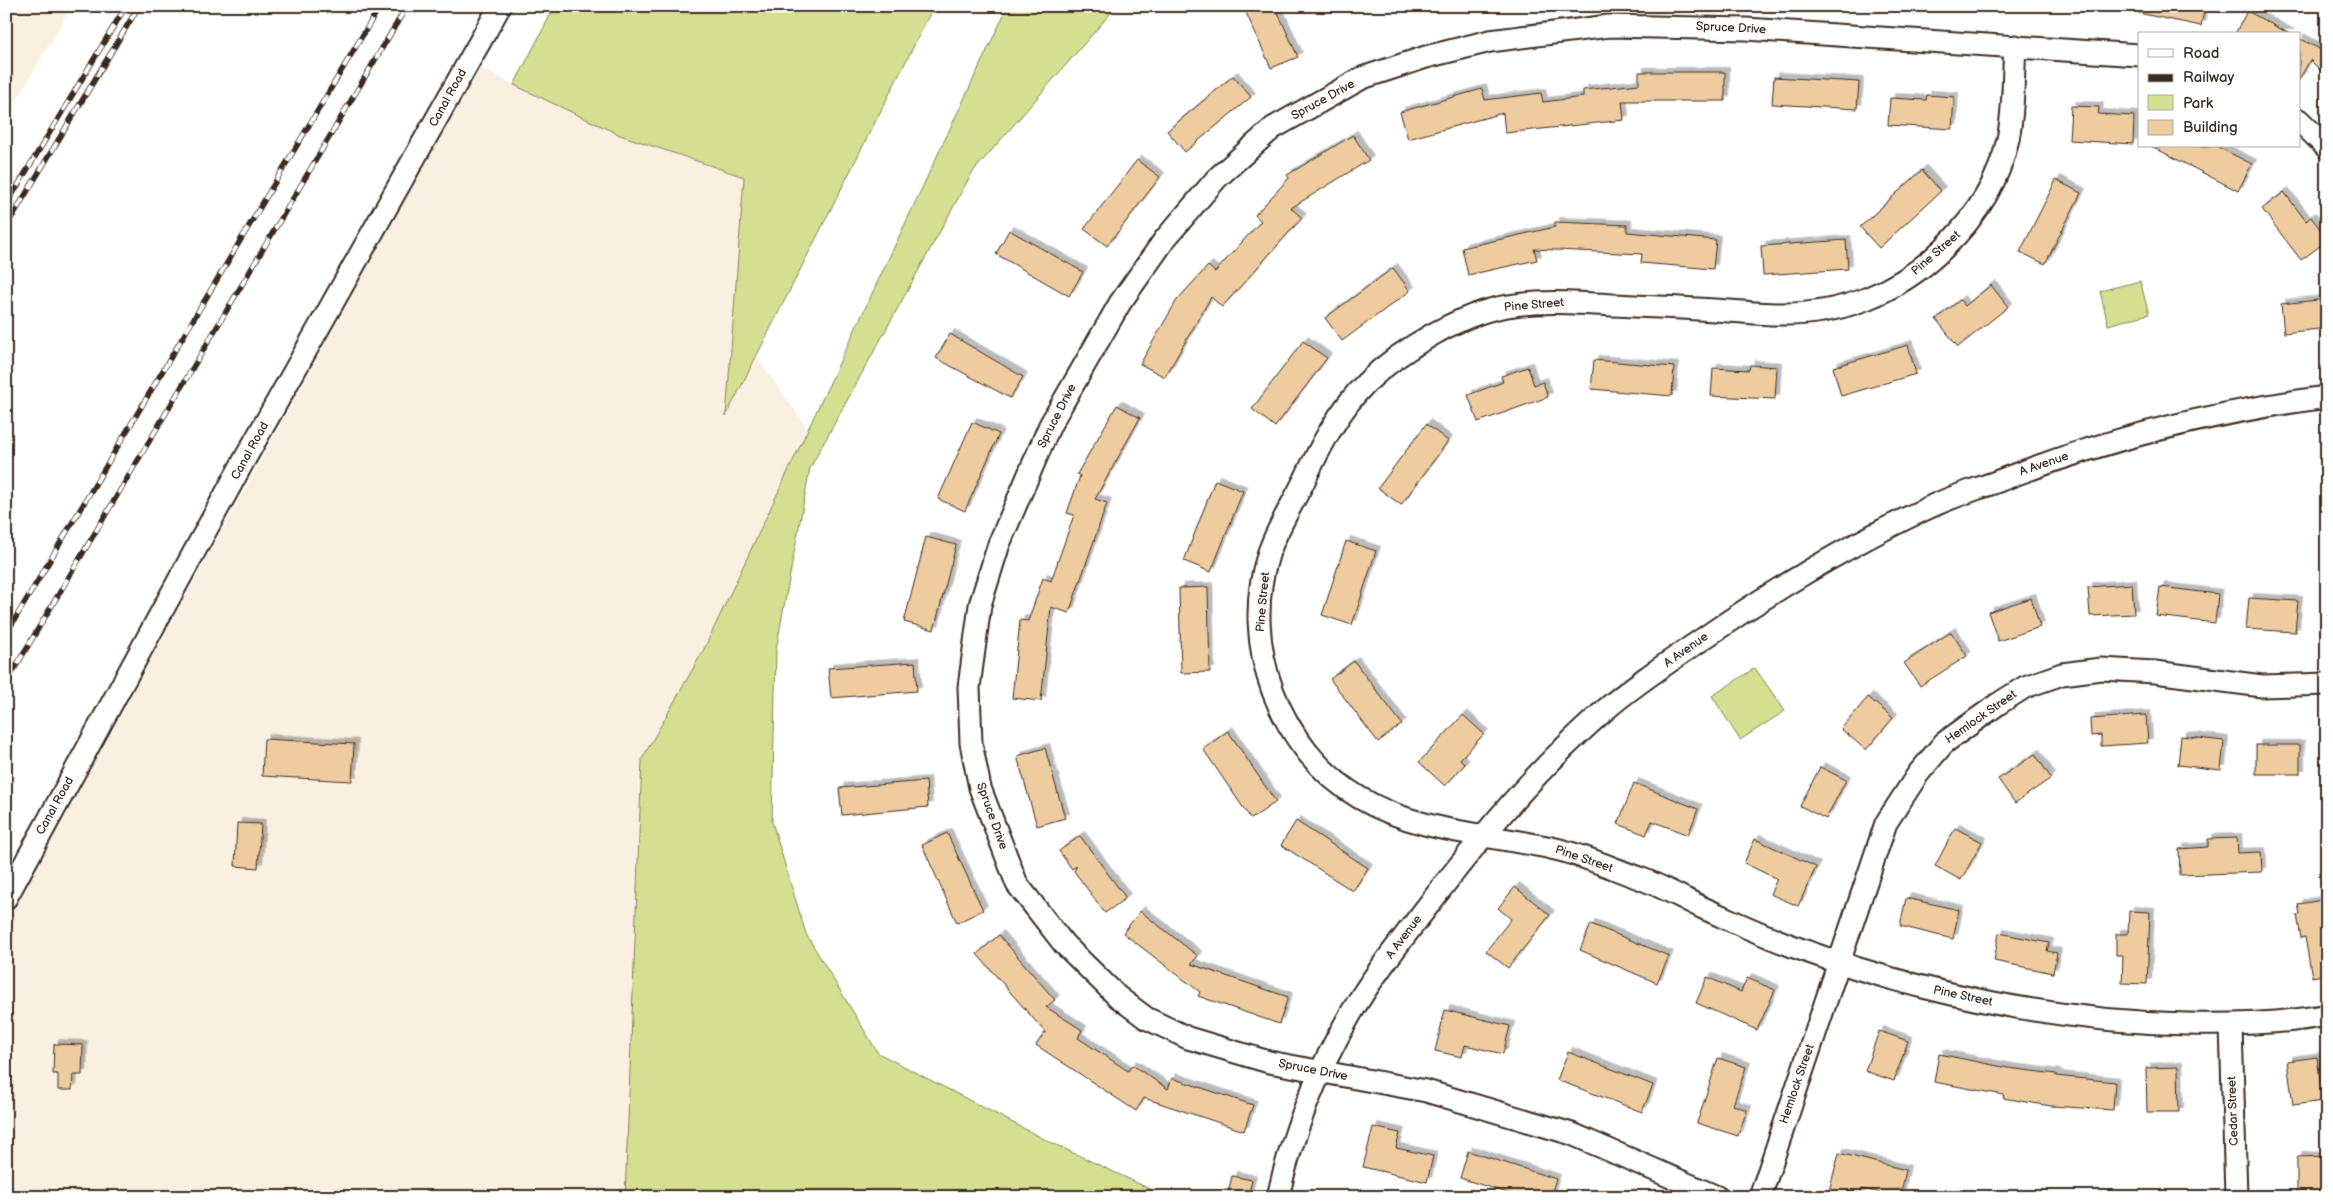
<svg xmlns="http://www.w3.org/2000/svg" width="2333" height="1203" font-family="'Balsamiq Sans',sans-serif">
<defs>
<filter id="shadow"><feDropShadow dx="4.5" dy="-4.5" stdDeviation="0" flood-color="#0004"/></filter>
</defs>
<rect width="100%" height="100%" fill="#fff"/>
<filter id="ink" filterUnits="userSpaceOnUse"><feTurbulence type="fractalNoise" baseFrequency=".02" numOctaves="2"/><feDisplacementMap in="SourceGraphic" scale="10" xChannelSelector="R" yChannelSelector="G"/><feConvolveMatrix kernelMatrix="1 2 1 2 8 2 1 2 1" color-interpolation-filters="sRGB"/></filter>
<g filter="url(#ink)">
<g fill="#faf0e2">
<path d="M 6,6 L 72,6 L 6,118 Z"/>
<path d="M 478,67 L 620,135 L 744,177 L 726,414 L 756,356 L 808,429 L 704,649 L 642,759 L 625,1197 L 6,1197 L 6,921 Z"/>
</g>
<g fill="#d4df92" stroke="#888458">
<path d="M 555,6 L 934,6 L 726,416 L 744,177 L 620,135 L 514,85 Z"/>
<path d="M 1008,6 L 1117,6 L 972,173 L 810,468 L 776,649 L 772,822 L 806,934 L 878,1053 L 1048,1141 L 1167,1197 L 625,1197 L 642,759 L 704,649 Z"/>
<path d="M 2140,281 L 2149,314 L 2108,325 L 2100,291 Z"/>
<path d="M 1755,668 L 1785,711 L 1740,740 L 1712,696 Z"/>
</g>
<g fill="#efcca0" stroke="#3b2a1e" filter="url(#shadow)">
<path d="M 1243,6 L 1275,6 L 1298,57 L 1271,68 Z"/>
<path d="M 2138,6 L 2205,6 L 2201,26 L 2138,13 Z"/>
<path d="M 2247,11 L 2290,34 L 2235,34 Z"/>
<path d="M 2299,38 L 2327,53 L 2327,77 L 2310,60 L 2299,80 Z"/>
<path d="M 1639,72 L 1725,72 L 1725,101 L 1622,101 L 1624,120 L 1505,133 L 1503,113 L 1408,139 L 1400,112 L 1482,89 L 1485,100 L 1541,93 L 1543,102 L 1583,97 L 1583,90 L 1639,84 Z"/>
<path d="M 1233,76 L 1251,97 L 1185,152 L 1167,131 Z"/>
<path d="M 1774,77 L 1859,82 L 1857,109 L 1772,104 Z"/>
<path d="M 1927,95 L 1954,97 L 1952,129 L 1888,125 L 1890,98 L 1926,100 Z"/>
<path d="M 2071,106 L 2099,107 L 2098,114 L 2134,116 L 2133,144 L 2069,140 Z"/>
<path d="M 1353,135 L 1369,160 L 1291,208 L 1302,218 L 1222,307 L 1211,297 L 1165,377 L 1140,364 L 1177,300 L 1208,266 L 1215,272 L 1261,221 L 1255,215 L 1289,178 L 1287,175 Z"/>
<path d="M 2151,146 L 2216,146 L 2252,164 L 2238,191 Z"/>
<path d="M 1137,160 L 1160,177 L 1107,246 L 1084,229 Z"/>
<path d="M 1922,170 L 1941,191 L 1879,248 L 1860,227 Z"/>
<path d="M 2056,180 L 2081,193 L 2045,264 L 2020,252 Z"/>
<path d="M 2284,192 L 2306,221 L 2311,217 L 2327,238 L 2327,241 L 2301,260 L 2262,209 Z"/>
<path d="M 1555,222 L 1627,225 L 1627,232 L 1716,240 L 1713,269 L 1641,263 L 1642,254 L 1534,249 L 1537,260 L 1468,275 L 1462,248 L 1555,227 Z"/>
<path d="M 1009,230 L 1083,272 L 1069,296 L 996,254 Z"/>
<path d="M 1846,240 L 1848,269 L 1763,275 L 1761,246 Z"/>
<path d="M 1393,268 L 1410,291 L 1342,341 L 1325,318 Z"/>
<path d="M 1991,285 L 2008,307 L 1958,347 L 1936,319 L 1960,300 L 1965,306 Z"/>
<path d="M 2327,299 L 2327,328 L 2284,333 L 2281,304 Z"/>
<path d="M 950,334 L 1023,377 L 1010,398 L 936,358 Z"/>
<path d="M 1303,341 L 1327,358 L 1275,427 L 1252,409 Z"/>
<path d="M 1908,345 L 1916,374 L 1841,396 L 1833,367 Z"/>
<path d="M 1594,360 L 1674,367 L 1672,396 L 1591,389 Z"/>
<path d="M 1750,365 L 1777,367 L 1775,399 L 1711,396 L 1713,368 L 1749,370 Z"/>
<path d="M 1528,367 L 1534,385 L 1543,382 L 1548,397 L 1478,422 L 1468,395 L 1503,382 L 1501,376 Z"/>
<path d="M 1117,405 L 1140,418 L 1095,499 L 1107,503 L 1069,613 L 1051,607 L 1041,701 L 1012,698 L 1020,620 L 1028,621 L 1043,578 L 1051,581 L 1074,515 L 1067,513 L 1080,476 L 1077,474 Z"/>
<path d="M 972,422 L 999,434 L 965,511 L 938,499 Z"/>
<path d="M 1426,424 L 1448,441 L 1401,505 L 1378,488 Z"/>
<path d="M 1215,480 L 1243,491 L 1211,572 L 1184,561 Z"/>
<path d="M 926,537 L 956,545 L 934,630 L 904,622 Z"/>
<path d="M 1346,541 L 1376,551 L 1352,625 L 1322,615 Z"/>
<path d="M 2132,584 L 2134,614 L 2090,616 L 2088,587 Z"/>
<path d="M 1208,587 L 1210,672 L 1181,673 L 1179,588 Z"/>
<path d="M 2160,587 L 2218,594 L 2215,623 L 2156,616 Z"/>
<path d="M 2031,598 L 2040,627 L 1998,641 L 1988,612 Z"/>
<path d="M 2249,598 L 2298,601 L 2295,632 L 2246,629 Z"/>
<path d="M 1951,632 L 1967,656 L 1920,686 L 1904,663 Z"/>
<path d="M 1354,661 L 1402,724 L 1378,742 L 1330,679 Z"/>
<path d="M 915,662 L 917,691 L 831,698 L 828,668 Z"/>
<path d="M 1868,697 L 1893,718 L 1866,750 L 1841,729 Z"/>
<path d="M 1463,715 L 1484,734 L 1460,759 L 1465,764 L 1445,786 L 1419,762 Z"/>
<path d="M 2146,715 L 2148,743 L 2101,746 L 2101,735 L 2091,736 L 2090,719 Z"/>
<path d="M 1228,731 L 1276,802 L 1251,819 L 1203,749 Z"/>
<path d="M 2181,736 L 2224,741 L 2221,770 L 2178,765 Z"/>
<path d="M 264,739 L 354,744 L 352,781 L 262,776 Z"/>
<rect x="2256" y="745" width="44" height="29"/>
<path d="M 1045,748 L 1065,818 L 1037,826 L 1017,756 Z"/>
<path d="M 2035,754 L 2051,778 L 2015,803 L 1998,779 Z"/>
<path d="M 1820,767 L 1846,780 L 1826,819 L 1800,806 Z"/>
<path d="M 926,781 L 928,807 L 842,815 L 839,788 Z"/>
<path d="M 1634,783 L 1698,809 L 1688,835 L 1652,821 L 1646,835 L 1618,824 Z"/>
<path d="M 1296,821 L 1368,868 L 1353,891 L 1281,845 Z"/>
<path d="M 237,823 L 261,824 L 258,868 L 235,866 Z"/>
<path d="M 1955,828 L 1982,842 L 1961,880 L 1935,866 Z"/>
<path d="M 947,833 L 983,910 L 957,923 L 922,845 Z"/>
<path d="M 1080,836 L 1126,898 L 1105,913 L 1074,871 L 1077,866 L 1072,869 L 1059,851 Z"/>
<path d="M 2237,838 L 2238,853 L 2261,852 L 2262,872 L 2180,875 L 2179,849 L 2208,847 L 2208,839 Z"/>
<path d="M 1755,839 L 1816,867 L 1798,906 L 1770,894 L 1777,879 L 1744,863 Z"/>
<path d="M 1515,887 L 1550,915 L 1508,968 L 1486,951 L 1511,919 L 1498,908 Z"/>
<path d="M 1906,898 L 1959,910 L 1953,939 L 1900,926 Z"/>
<path d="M 2323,900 L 2327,920 L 2327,974 L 2312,977 L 2305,937 L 2301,938 L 2297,915 L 2300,914 L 2298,904 Z"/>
<path d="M 1140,911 L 1198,956 L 1191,964 L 1288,997 L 1279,1024 L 1198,996 L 1200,992 L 1123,933 Z"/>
<path d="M 2129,911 L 2150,912 L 2147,984 L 2122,983 L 2123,955 L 2116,955 L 2116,934 L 2128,934 Z"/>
<path d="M 1591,924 L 1669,956 L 1657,983 L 1580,950 Z"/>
<path d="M 1999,933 L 2049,943 L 2047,951 L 2057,953 L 2053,973 L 1994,961 Z"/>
<path d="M 999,935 L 1055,1000 L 1046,1007 L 1082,1030 L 1078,1038 L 1128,1071 L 1132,1065 L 1168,1089 L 1172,1078 L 1253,1105 L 1244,1131 L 1144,1098 L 1136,1111 L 1036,1045 L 1045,1032 L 977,954 Z"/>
<path d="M 1707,977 L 1741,992 L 1747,978 L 1775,990 L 1757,1030 L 1696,1003 Z"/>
<path d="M 1445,1010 L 1510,1026 L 1503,1054 L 1465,1045 L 1462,1057 L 1435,1051 Z"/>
<path d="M 1879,1031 L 1908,1041 L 1894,1081 L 1865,1071 Z"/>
<path d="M 54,1044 L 83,1045 L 82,1075 L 73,1075 L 72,1090 L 58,1090 L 58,1074 L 53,1074 Z"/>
<path d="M 1568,1052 L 1653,1085 L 1642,1112 L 1557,1080 Z"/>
<path d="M 1939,1054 L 2008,1068 L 2056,1074 L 2056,1076 L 2115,1082 L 2113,1110 L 2051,1106 L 2003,1098 L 2004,1095 L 1934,1082 Z"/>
<path d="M 2317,1057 L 2323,1101 L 2293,1105 L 2287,1061 Z"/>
<path d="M 1718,1058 L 1746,1067 L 1733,1105 L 1747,1110 L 1738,1136 L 1697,1123 Z"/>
<path d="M 2178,1067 L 2179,1112 L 2147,1112 L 2146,1068 Z"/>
<path d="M 1373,1127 L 1400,1133 L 1396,1148 L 1433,1156 L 1427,1182 L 1363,1167 Z"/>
<path d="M 1468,1151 L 1556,1179 L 1550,1197 L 1520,1197 L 1460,1178 Z"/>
<path d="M 1839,1153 L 1906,1170 L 1900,1197 L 1862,1189 L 1860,1197 L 1828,1195 Z"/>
<path d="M 2326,1156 L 2326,1197 L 2297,1197 L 2297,1157 Z"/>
<path d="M 1232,1176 L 1252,1180 L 1248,1197 L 1227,1197 Z"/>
</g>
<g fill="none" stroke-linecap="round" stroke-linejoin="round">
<defs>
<g id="minor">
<path d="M 2015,46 C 2013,75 2014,112 2008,139 C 1999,182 1975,218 1944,248 C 1898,293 1840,316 1776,314 C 1760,314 1745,312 1729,311 C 1690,308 1651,307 1613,305 C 1577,303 1543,300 1508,306 C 1461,313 1400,350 1366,383 C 1339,410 1320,447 1304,481 C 1292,505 1276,530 1268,555 C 1240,644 1279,750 1360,798 C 1417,832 1488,834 1551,848 C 1581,854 1611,868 1639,878 C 1662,886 1682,898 1703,908 C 1735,922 1767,937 1800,949 C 1924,994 2055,1021 2187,1024 C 2233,1025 2281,1024 2327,1015"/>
<path d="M 2299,120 L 2327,148"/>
<path d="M 6,898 L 242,464 L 500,6"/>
<path d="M 2231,1025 L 2236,1197"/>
<path d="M 1278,1197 C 1292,1133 1317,1072 1350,1015 C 1372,977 1400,942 1427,907 C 1481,836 1537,769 1605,710 C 1636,683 1672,660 1707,636 C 1777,588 1852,543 1930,507 C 1951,497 1974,490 1996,482 C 2103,440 2213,412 2327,397"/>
<path d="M 1717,1197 L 1572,1134 L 1426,1091 L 1269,1062 L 1188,1038 L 1146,1018 L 1118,997 L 1064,944 L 1017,884 L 980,788 L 971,743 L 969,687 L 980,605 L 999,544 L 1050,425 L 1120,303 L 1165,239 L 1217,178 L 1273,128 L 1362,78 L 1426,57 L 1490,41 L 1609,26 L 1746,29 L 2139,55"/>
<path d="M 1760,1197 L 1886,823 L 1918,774 L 1944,743 L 1998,704 L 2025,687 L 2062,674 L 2101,669 L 2155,672 L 2262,686 L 2327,684"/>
</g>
</defs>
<use href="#minor" stroke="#3b2a1e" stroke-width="25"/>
<use href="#minor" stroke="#fff" stroke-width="21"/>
<defs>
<g id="rail">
<path d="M 6,205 L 126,6"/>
<path d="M 6,227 L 139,6"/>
<path d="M 6,634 L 380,6"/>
<path d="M 6,683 L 407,6"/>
</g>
</defs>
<use href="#rail" stroke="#3b2a1e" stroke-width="5.5"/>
<use href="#rail" stroke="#fff" stroke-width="4" stroke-dasharray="11" stroke-linecap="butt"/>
</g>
</g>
<g text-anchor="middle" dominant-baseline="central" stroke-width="4" stroke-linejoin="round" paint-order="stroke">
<g font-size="12" fill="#3b2a1e" stroke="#fff">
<text transform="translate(1731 28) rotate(3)">Spruce Drive</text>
<text transform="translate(448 98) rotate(-61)">Canal Road</text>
<text transform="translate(1323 100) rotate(-29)">Spruce Drive</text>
<text transform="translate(1936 253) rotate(-41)">Pine Street</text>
<text transform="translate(1534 305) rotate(-5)">Pine Street</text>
<text transform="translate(1057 416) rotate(-63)">Spruce Drive</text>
<text transform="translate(250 451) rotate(-61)">Canal Road</text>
<text transform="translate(2044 464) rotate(-19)">A Avenue</text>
<text transform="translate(1263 602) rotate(-85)">Pine Street</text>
<text transform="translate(1686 650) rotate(-35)">A Avenue</text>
<text transform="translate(1981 717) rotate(-35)">Hemlock Street</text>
<text transform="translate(55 806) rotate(-61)">Canal Road</text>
<text transform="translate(992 816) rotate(70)">Spruce Drive</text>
<text transform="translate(1584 859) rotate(19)">Pine Street</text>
<text transform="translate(1404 937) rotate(-53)">A Avenue</text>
<text transform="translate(1963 996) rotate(12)">Pine Street</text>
<text transform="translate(1313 1070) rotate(11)">Spruce Drive</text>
<text transform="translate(1797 1084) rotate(-71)">Hemlock Street</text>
<text transform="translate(2233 1111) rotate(-92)">Cedar Street</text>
</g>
</g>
<rect width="2333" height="1203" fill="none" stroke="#fff" stroke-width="25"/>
<rect x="12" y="12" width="2308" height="1178" fill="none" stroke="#3b2a1e" stroke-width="2" filter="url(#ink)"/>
<rect x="2138" y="32" width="162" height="115" fill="#ffffff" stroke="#b1aaa5"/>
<rect x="2148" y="49" width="25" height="8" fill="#ffffff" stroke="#b1aaa5"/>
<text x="2183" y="58" font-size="15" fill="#3b2a1e">Road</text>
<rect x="2148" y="74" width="25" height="8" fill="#3b2a1e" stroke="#b1aaa5"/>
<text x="2183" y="82" font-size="15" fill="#3b2a1e">Railway</text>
<rect x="2148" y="95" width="25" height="15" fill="#d4df92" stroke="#b1aaa5"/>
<text x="2183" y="108" font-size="15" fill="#3b2a1e">Park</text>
<rect x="2148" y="120" width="25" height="15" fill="#efcca0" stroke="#b1aaa5"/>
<text x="2183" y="132" font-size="15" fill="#3b2a1e">Building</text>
</svg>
